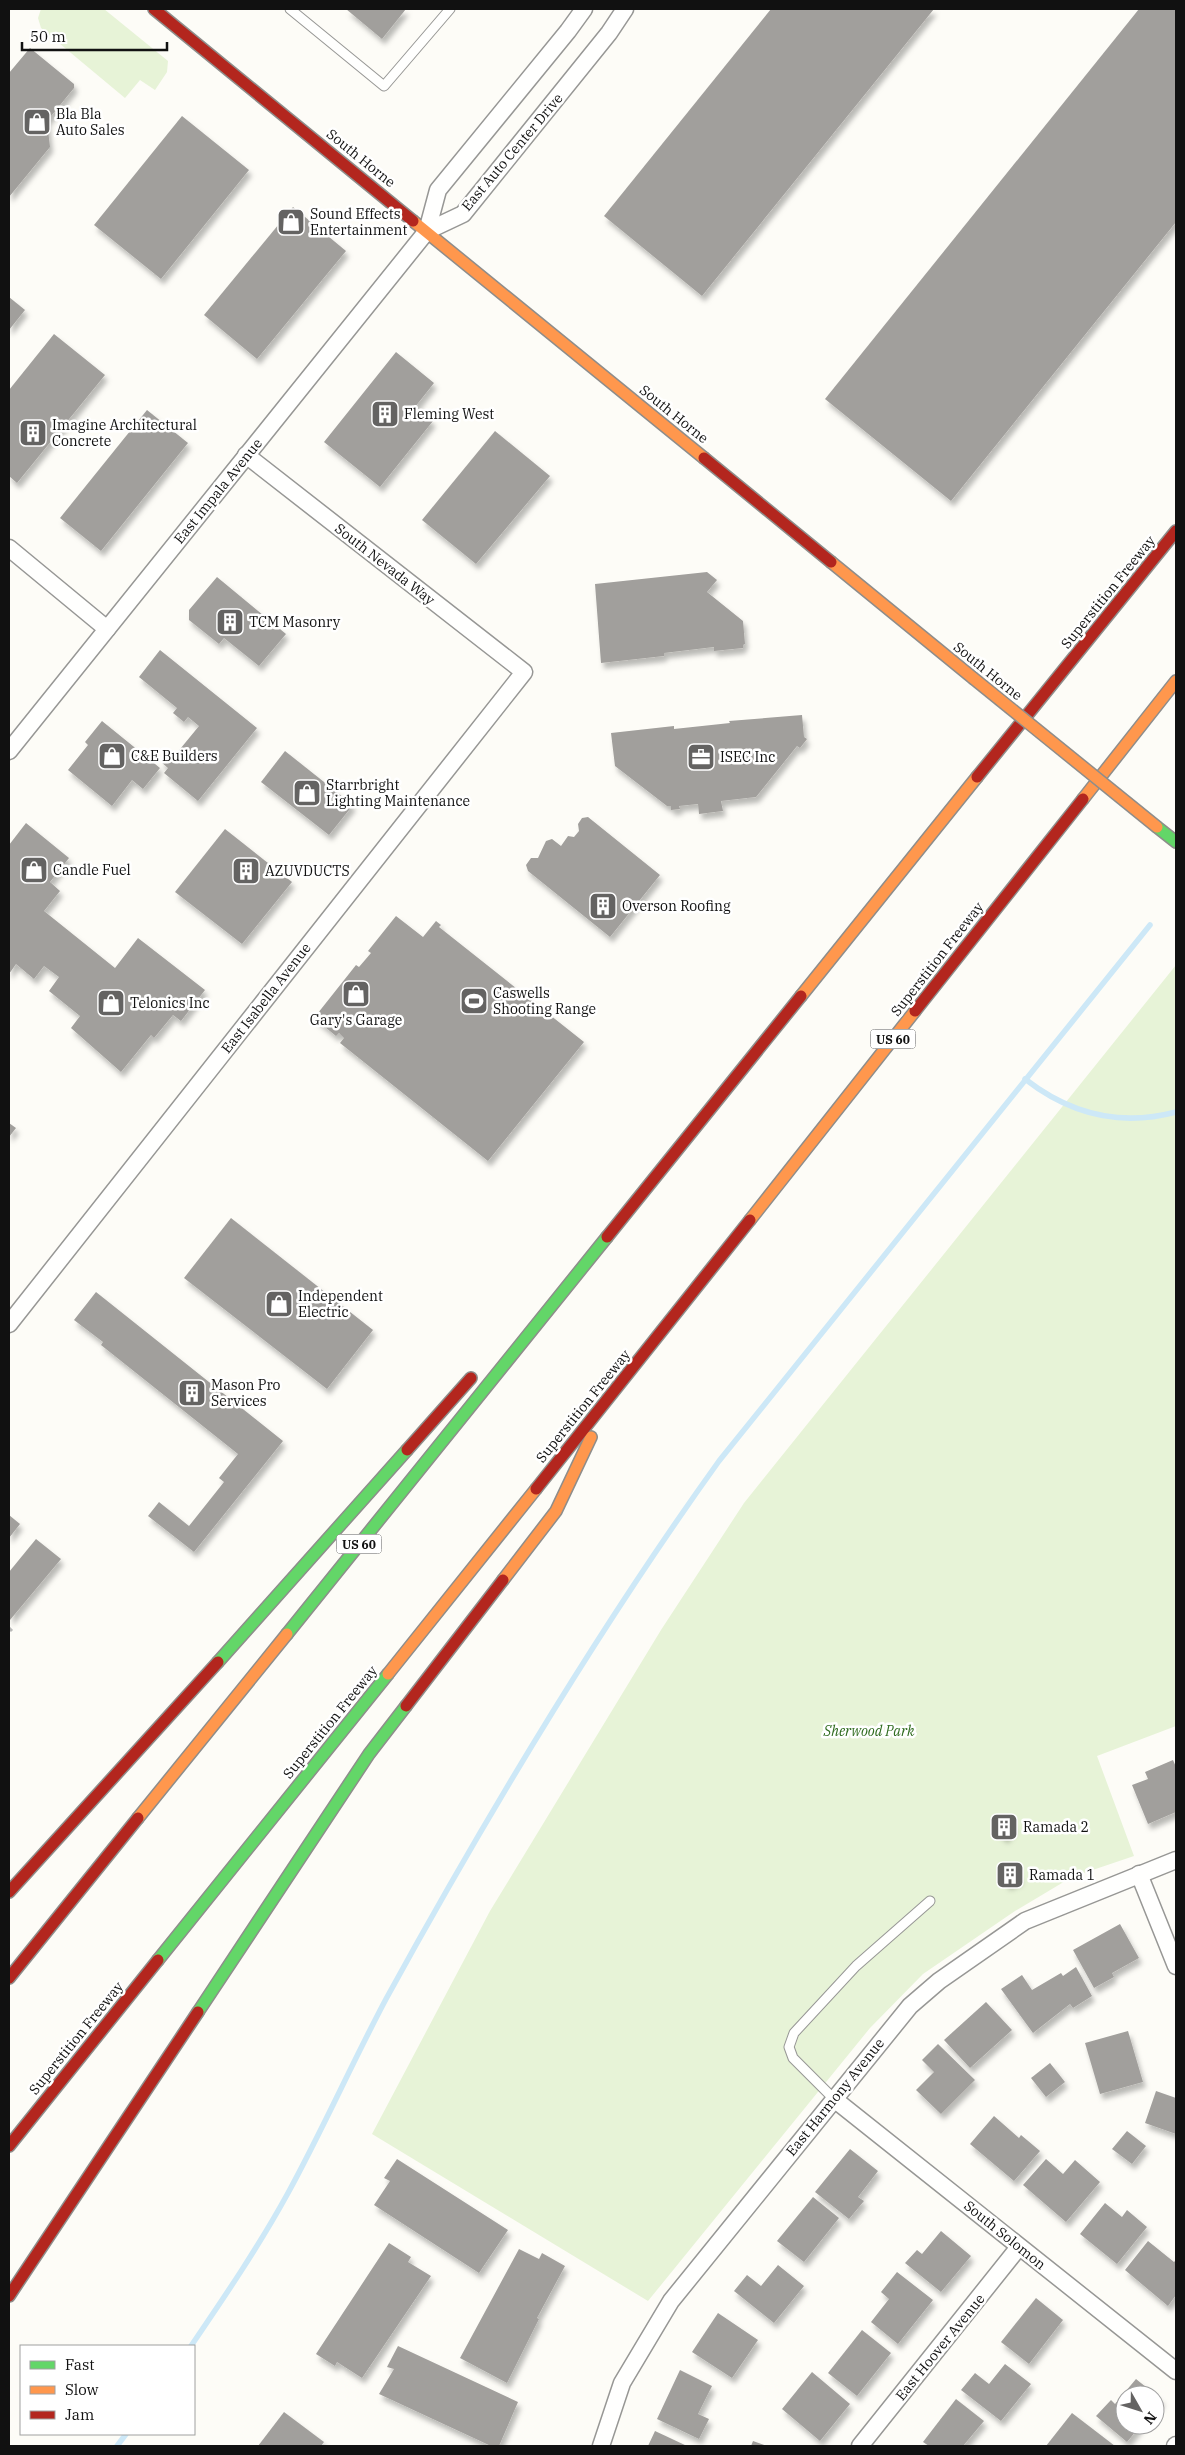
<svg xmlns="http://www.w3.org/2000/svg" width="1185" height="2455" font-family="'IBM Plex Serif',serif">
<defs>
<filter id="shadow"><feDropShadow dx="3" dy="5.5" stdDeviation="2.5" flood-color="#0004"/></filter>
</defs>
<rect width="100%" height="100%" fill="#fdfcf7"/>
<g fill="#e7f3d7">
<path d="M 41,9 L 104,9 L 168,61 L 167,72 L 155,90 L 140,80 L 125,98 L 41,28 L 38,18 Z"/>
<path d="M 1176,965 L 1176,1726 L 1097,1756 L 1134,1856 L 1072,1877 L 1015,1911 L 923,1974 L 870,2028 L 648,2301 L 372,2134 L 490,1911 L 661,1630 L 744,1503 Z"/>
</g>
<g fill="none" stroke-linecap="round" stroke-linejoin="round">
<g stroke="#cde8f7" stroke-width="5.5">
<path d="M 1025,1079 C 1070,1114 1120,1127 1176,1112"/>
<path d="M 191,2346 C 225,2296 259,2246 288,2193 C 323,2129 352,2063 386,1999 C 487,1815 597,1631 719,1461 L 1150,925"/>
<path d="M 117,2446 L 126,2434"/>
</g>
</g>
<g fill="#a19f9c" filter="url(#shadow)">
<path d="M 346,9 L 406,9 L 382,39 Z"/>
<path d="M 771,9 L 934,9 L 702,296 L 604,216 Z"/>
<path d="M 1139,9 L 1176,9 L 1176,222 L 951,501 L 825,399 Z"/>
<path d="M 30,48 L 74,84 L 74,88 L 47,121 L 50,147 L 9,197 L 9,73 Z"/>
<path d="M 182,116 L 249,170 L 161,279 L 94,225 Z"/>
<path d="M 293,207 L 346,251 L 257,359 L 204,315 Z"/>
<path d="M 9,297 L 25,310 L 9,330 Z"/>
<path d="M 54,334 L 105,375 L 17,483 L 9,476 L 9,390 Z"/>
<path d="M 396,352 L 434,383 L 415,407 L 433,421 L 380,487 L 324,442 Z"/>
<path d="M 147,410 L 188,443 L 101,551 L 60,518 Z"/>
<path d="M 495,431 L 550,476 L 476,564 L 422,520 Z"/>
<path d="M 707,572 L 717,580 L 707,592 L 743,621 L 745,644 L 743,645 L 743,648 L 714,651 L 714,647 L 664,653 L 664,656 L 601,663 L 595,584 Z"/>
<path d="M 217,577 L 286,634 L 259,666 L 224,638 L 219,644 L 189,620 L 189,610 Z"/>
<path d="M 160,650 L 257,728 L 198,801 L 164,773 L 168,768 L 161,762 L 170,750 L 176,754 L 199,726 L 188,717 L 184,722 L 173,713 L 177,708 L 139,677 Z"/>
<path d="M 802,715 L 804,737 L 807,739 L 800,748 L 797,746 L 756,797 L 721,801 L 723,811 L 699,814 L 698,804 L 679,806 L 680,809 L 671,810 L 671,806 L 667,806 L 615,766 L 611,733 L 674,726 L 674,729 L 730,723 L 729,721 Z"/>
<path d="M 102,721 L 160,768 L 143,789 L 132,780 L 112,806 L 68,770 L 88,745 L 85,742 Z"/>
<path d="M 285,751 L 353,805 L 329,835 L 261,782 Z"/>
<path d="M 588,817 L 660,875 L 610,937 L 528,871 L 526,865 L 531,858 L 538,858 L 546,841 L 552,839 L 561,846 L 568,836 L 574,837 L 579,831 L 578,824 L 582,818 Z"/>
<path d="M 26,823 L 69,858 L 50,882 L 60,891 L 44,911 L 115,968 L 138,938 L 205,990 L 181,1021 L 173,1015 L 154,1038 L 151,1035 L 121,1072 L 71,1028 L 80,1016 L 49,991 L 59,977 L 44,966 L 34,979 L 16,964 L 9,974 L 9,845 Z"/>
<path d="M 225,829 L 292,882 L 242,944 L 175,892 Z"/>
<path d="M 396,916 L 423,937 L 436,921 L 441,925 L 439,927 L 584,1042 L 488,1161 L 340,1043 L 344,1038 L 339,1033 L 336,1036 L 314,1018 L 356,965 L 359,967 L 371,953 L 368,951 Z"/>
<path d="M 9,1123 L 16,1128 L 9,1137 Z"/>
<path d="M 231,1218 L 373,1330 L 327,1389 L 184,1278 Z"/>
<path d="M 96,1292 L 283,1441 L 194,1552 L 148,1516 L 159,1502 L 189,1526 L 224,1482 L 219,1478 L 238,1454 L 101,1345 L 103,1342 L 74,1320 Z"/>
<path d="M 9,1515 L 20,1524 L 9,1538 Z"/>
<path d="M 36,1539 L 61,1559 L 10,1620 L 9,1572 Z"/>
<path d="M 1173,1760 L 1176,1767 L 1176,1812 L 1148,1824 L 1132,1785 L 1148,1779 L 1145,1772 Z"/>
<path d="M 1003,1817 L 1014,1826 L 1005,1838 L 994,1828 Z"/>
<path d="M 1014,1866 L 1020,1879 L 1007,1885 L 1001,1872 Z"/>
<path d="M 1120,1924 L 1139,1958 L 1112,1973 L 1114,1977 L 1094,1988 L 1073,1950 Z"/>
<path d="M 1076,1967 L 1092,1996 L 1073,2008 L 1070,2004 L 1033,2033 L 1001,1989 L 1022,1975 L 1032,1990 L 1061,1973 L 1063,1976 Z"/>
<path d="M 986,2002 L 1012,2030 L 970,2068 L 944,2040 Z"/>
<path d="M 1128,2031 L 1143,2082 L 1100,2094 L 1085,2043 Z"/>
<path d="M 938,2044 L 975,2080 L 941,2114 L 916,2090 L 934,2072 L 922,2060 Z"/>
<path d="M 1050,2063 L 1065,2082 L 1046,2097 L 1031,2078 Z"/>
<path d="M 1156,2091 L 1176,2098 L 1176,2134 L 1145,2123 Z"/>
<path d="M 994,2116 L 1019,2138 L 1021,2135 L 1040,2151 L 1014,2181 L 970,2144 Z"/>
<path d="M 1127,2131 L 1146,2146 L 1132,2164 L 1112,2149 Z"/>
<path d="M 850,2149 L 878,2171 L 858,2197 L 864,2201 L 849,2219 L 815,2192 Z"/>
<path d="M 397,2159 L 508,2230 L 479,2273 L 374,2205 L 390,2181 L 384,2178 Z"/>
<path d="M 1046,2159 L 1063,2174 L 1075,2160 L 1100,2182 L 1066,2222 L 1023,2185 Z"/>
<path d="M 813,2197 L 839,2218 L 804,2262 L 777,2241 Z"/>
<path d="M 1105,2203 L 1122,2217 L 1127,2210 L 1147,2227 L 1117,2264 L 1080,2234 Z"/>
<path d="M 941,2231 L 971,2256 L 941,2292 L 905,2263 L 917,2250 L 922,2254 Z"/>
<path d="M 1148,2241 L 1174,2262 L 1176,2260 L 1176,2295 L 1168,2306 L 1125,2270 Z"/>
<path d="M 389,2243 L 411,2257 L 408,2262 L 431,2276 L 362,2378 L 337,2362 L 335,2366 L 316,2354 Z"/>
<path d="M 519,2249 L 539,2259 L 542,2253 L 565,2266 L 537,2318 L 539,2319 L 507,2383 L 460,2358 Z"/>
<path d="M 778,2265 L 804,2286 L 774,2323 L 734,2291 L 747,2275 L 761,2286 Z"/>
<path d="M 897,2272 L 933,2300 L 898,2344 L 871,2322 L 889,2299 L 881,2292 Z"/>
<path d="M 1036,2298 L 1063,2320 L 1029,2364 L 1001,2342 Z"/>
<path d="M 718,2313 L 758,2340 L 732,2378 L 692,2352 Z"/>
<path d="M 862,2330 L 891,2353 L 857,2396 L 828,2373 Z"/>
<path d="M 398,2346 L 518,2402 L 499,2446 L 491,2446 L 379,2394 L 394,2369 L 387,2367 Z"/>
<path d="M 1005,2364 L 1031,2384 L 1001,2421 L 961,2390 L 975,2373 L 989,2384 Z"/>
<path d="M 680,2370 L 712,2386 L 698,2414 L 709,2419 L 699,2439 L 657,2419 Z"/>
<path d="M 812,2372 L 850,2404 L 820,2441 L 782,2409 Z"/>
<path d="M 1136,2379 L 1162,2400 L 1155,2409 L 1155,2395 L 1125,2395 L 1125,2425 L 1141,2425 L 1127,2442 L 1096,2416 L 1111,2400 L 1115,2404 Z"/>
<path d="M 956,2399 L 984,2421 L 963,2446 L 929,2446 L 923,2442 Z"/>
<path d="M 284,2412 L 324,2442 L 321,2446 L 258,2446 Z"/>
<path d="M 1072,2413 L 1115,2446 L 1046,2446 Z"/>
<path d="M 655,2431 L 687,2446 L 648,2446 Z"/>
<path d="M 753,2441 L 767,2446 L 751,2446 Z"/>
</g>
<g fill="none" stroke-linecap="round" stroke-linejoin="round">
<defs>
<g id="lane">
<path d="M 290,9 L 384,86 L 450,9"/>
<path d="M 834,2099 L 793,2058 L 789,2047 L 794,2033 L 856,1966 L 930,1901"/>
</g>
<g id="street">
<path d="M 427,231 L 463,214 L 609,33 L 625,9"/>
<path d="M 9,548 L 107,629"/>
<path d="M 9,751 L 427,231 L 438,190 L 568,31 L 584,9"/>
<path d="M 9,1324 L 524,672 L 246,455"/>
<path d="M 1139,1874 L 1176,1966"/>
<path d="M 834,2099 L 1176,2371"/>
<path d="M 601,2446 L 622,2383 L 671,2301 L 910,2006 L 939,1981 L 1025,1921 L 1176,1860"/>
<path d="M 860,2446 L 1019,2247"/>
<path d="M 1175,2446 L 1176,2445"/>
</g>
<g id="fast">
<path d="M 1157,827 L 1176,842"/>
<path d="M 287,1634 L 607,1237"/>
<path d="M 218,1662 L 407,1450"/>
<path d="M 158,1960 L 388,1674"/>
<path d="M 198,2012 L 369,1754 L 406,1706"/>
</g>
<g id="slow">
<path d="M 413,221 L 704,458"/>
<path d="M 831,562 L 973,678"/>
<path d="M 1083,799 L 1176,681"/>
<path d="M 801,996 L 977,777"/>
<path d="M 750,1220 L 915,1011"/>
<path d="M 503,1580 L 556,1511 L 591,1437"/>
<path d="M 388,1674 L 536,1489"/>
<path d="M 138,1818 L 287,1634"/>
</g>
<g id="jam">
<path d="M 154,9 L 413,221"/>
<path d="M 704,458 L 831,562"/>
<path d="M 977,777 L 1176,531"/>
<path d="M 915,1011 L 1083,799"/>
<path d="M 607,1237 L 801,996"/>
<path d="M 407,1450 L 471,1378"/>
<path d="M 536,1489 L 750,1220"/>
<path d="M 406,1706 L 503,1580"/>
<path d="M 9,1892 L 218,1662"/>
<path d="M 9,1978 L 138,1818"/>
<path d="M 9,2146 L 158,1960"/>
<path d="M 9,2296 L 198,2012"/>
</g>
</defs>
<use href="#lane" stroke="#979795" stroke-width="11"/>
<use href="#street" stroke="#979795" stroke-width="19"/>
<use href="#fast" stroke="#8e8d8b" stroke-width="14"/>
<use href="#slow" stroke="#8e8d8b" stroke-width="14"/>
<use href="#jam" stroke="#8e8d8b" stroke-width="14"/>
<path stroke="#b9b9b8" stroke-width="3" stroke-dasharray="5 2.5" stroke-linecap="butt" d="M 9,1628 L 12,1631"/>
<use href="#lane" stroke="#fffffe" stroke-width="9"/>
<use href="#street" stroke="#fffffe" stroke-width="16"/>
<use href="#fast" stroke="#63d668" stroke-width="11"/>
<use href="#slow" stroke="#ff974d" stroke-width="11"/>
<use href="#jam" stroke="#b3261e" stroke-width="11"/>
<defs>
<path id="slow-bridge" d="M 973,678 L 1157,827"/>
</defs>
<use href="#slow-bridge" stroke="#8e8d8b" stroke-width="14" stroke-linecap="butt"/>
<use href="#slow-bridge" stroke="#ff974d" stroke-width="11"/>
</g>
<defs>
<symbol id="shop-square" viewBox="-11 -11 22 22"><rect x="-9" y="-9" width="18" height="18" rx="4" fill="#646362" stroke="#fff"/><path d="M-5-2.5h2.3a2.7 3.5 0 0 1 5.4 0H5L5.5 6h-11ZM-1.5-2.5h3a1.5 2.3 0 0 0-3 0Z" fill="#fff"/></symbol>
<symbol id="building-square" viewBox="-11 -11 22 22"><rect x="-9" y="-9" width="18" height="18" rx="4" fill="#646362" stroke="#fff"/><path d="M-4-6H4V6H1V3H-1V6H-4ZM-2.5-4.3h1.7v1.8h-1.7ZM.8-4.3h1.7v1.8H.8ZM-2.5-1h1.7V.8h-1.7ZM.8-1h1.7V.8H.8Z" fill="#fff"/></symbol>
<symbol id="office-square" viewBox="-11 -11 22 22"><rect x="-9" y="-9" width="18" height="18" rx="4" fill="#646362" stroke="#fff"/><path d="M-6-3h4V-5.5h4V-3h4V5H-6ZM-1-4.5V-3h2v-1.5ZM-6 0V1H6V0Z" fill="#fff"/></symbol>
<symbol id="stadium-square" viewBox="-11 -11 22 22"><rect x="-9" y="-9" width="18" height="18" rx="4" fill="#646362" stroke="#fff"/><path d="M0-5a6.5 5 0 1 0 0 10a6.5 5 0 1 0 0-10ZM-3.5-1.8h7v3.6h-7Z" fill="#fff"/></symbol>
</defs>
<g fill-rule="evenodd">
<use href="#shop-square" x="21" y="106" width="32" height="32"/>
<use href="#shop-square" x="275" y="206" width="32" height="32"/>
<use href="#building-square" x="369" y="398" width="32" height="32"/>
<use href="#building-square" x="17" y="417" width="32" height="32"/>
<use href="#building-square" x="214" y="606" width="32" height="32"/>
<use href="#shop-square" x="96" y="740" width="32" height="32"/>
<use href="#office-square" x="685" y="741" width="32" height="32"/>
<use href="#shop-square" x="291" y="777" width="32" height="32"/>
<use href="#shop-square" x="18" y="854" width="32" height="32"/>
<use href="#building-square" x="230" y="855" width="32" height="32"/>
<use href="#building-square" x="587" y="890" width="32" height="32"/>
<use href="#shop-square" x="340" y="978" width="32" height="32"/>
<use href="#stadium-square" x="458" y="985" width="32" height="32"/>
<use href="#shop-square" x="95" y="987" width="32" height="32"/>
<use href="#shop-square" x="263" y="1288" width="32" height="32"/>
<use href="#building-square" x="176" y="1377" width="32" height="32"/>
<use href="#building-square" x="988" y="1811" width="32" height="32"/>
<use href="#building-square" x="994" y="1859" width="32" height="32"/>
</g>
<g text-anchor="middle" dominant-baseline="central" stroke-width="5" stroke-linejoin="round" paint-order="stroke">
<g fill="#fff" stroke="#585858" stroke-width="1">
<rect x="870.5" y="1029.5" width="45" height="19" rx="4"/>
<rect x="336.5" y="1534.5" width="45" height="19" rx="4"/>
</g>
<g font-size="12" font-weight="bold" fill="#111">
<text x="893" y="1039">US 60</text>
<text x="359" y="1544">US 60</text>
</g>
<g font-size="14" fill="#111" stroke="#fff" text-anchor="start">
<text x="56" y="114">Bla Bla<tspan x="56" dy="16">Auto Sales</tspan></text>
<text x="310" y="214">Sound Effects<tspan x="310" dy="16">Entertainment</tspan></text>
<text x="404" y="414">Fleming West</text>
<text x="52" y="425">Imagine Architectural<tspan x="52" dy="16">Concrete</tspan></text>
<text x="249" y="622">TCM Masonry</text>
<text x="131" y="756">C&amp;E Builders</text>
<text x="720" y="757">ISEC Inc</text>
<text x="326" y="785">Starrbright<tspan x="326" dy="16">Lighting Maintenance</tspan></text>
<text x="53" y="870">Candle Fuel</text>
<text x="265" y="871">AZUVDUCTS</text>
<text x="622" y="906">Overson Roofing</text>
<text x="493" y="993">Caswells<tspan x="493" dy="16">Shooting Range</tspan></text>
<text x="130" y="1003">Telonics Inc</text>
<text x="356" y="1020" text-anchor="middle">Gary's Garage</text>
<text x="298" y="1296">Independent<tspan x="298" dy="16">Electric</tspan></text>
<text x="211" y="1385">Mason Pro<tspan x="211" dy="16">Services</tspan></text>
<text x="1023" y="1827">Ramada 2</text>
<text x="1029" y="1875">Ramada 1</text>
</g>
<g font-size="14" fill="#111" stroke="#fff">
<text transform="translate(512 152) rotate(-50)">East Auto Center Drive</text>
<text transform="translate(361 158) rotate(39)">South Horne</text>
<text transform="translate(674 414) rotate(39)">South Horne</text>
<text transform="translate(218 491) rotate(-51)">East Impala Avenue</text>
<text transform="translate(385 564) rotate(38)">South Nevada Way</text>
<text transform="translate(1108 592) rotate(-51)">Superstition Freeway</text>
<text transform="translate(988 671) rotate(39)">South Horne</text>
<text transform="translate(937 959) rotate(-52)">Superstition Freeway</text>
<text transform="translate(266 998) rotate(-52)">East Isabella Avenue</text>
<text transform="translate(583 1406) rotate(-51)">Superstition Freeway</text>
<text transform="translate(330 1722) rotate(-51)">Superstition Freeway</text>
<text transform="translate(76 2038) rotate(-51)">Superstition Freeway</text>
<text transform="translate(835 2097) rotate(-51)">East Harmony Avenue</text>
<text transform="translate(1005 2235) rotate(39)">South Solomon</text>
<text transform="translate(940 2347) rotate(-51)">East Hoover Avenue</text>
</g>
<g font-size="14" font-style="italic" fill="#2f6b1f" stroke="#fff">
<text x="869" y="1731">Sherwood Park</text>
</g>
</g>
<rect width="1185" height="2455" fill="none" stroke="#111111" stroke-width="20"/>
<rect x="20" y="2345" width="175" height="90" fill="#ffffff" stroke="#a0a0a0"/>
<rect x="30" y="2361" width="25" height="8" fill="#63d668" stroke="#a0a0a0"/>
<text x="65" y="2370" font-size="15" fill="#111111">Fast</text>
<rect x="30" y="2386" width="25" height="8" fill="#ff974d" stroke="#a0a0a0"/>
<text x="65" y="2395" font-size="15" fill="#111111">Slow</text>
<rect x="30" y="2411" width="25" height="8" fill="#b3261e" stroke="#a0a0a0"/>
<text x="65" y="2420" font-size="15" fill="#111111">Jam</text>
<g transform="translate(1140 2410) rotate(129)"><circle r="24" fill="#ffffff" stroke="#a0a0a0"/>
<path d="M0-4L9 19L0 12L-9 19Z" fill="#646362"/>
<text y="-8" font-size="14" font-weight="bold" text-anchor="middle" fill="#111111">N</text>
</g>
<path d="M22 42v8h145v-8" fill="none" stroke="#111111" stroke-width="2.5"/>
<text x="30" y="42" font-size="15" fill="#111111" stroke="#ffffff" stroke-width="4" paint-order="stroke">50 m</text>
</svg>
